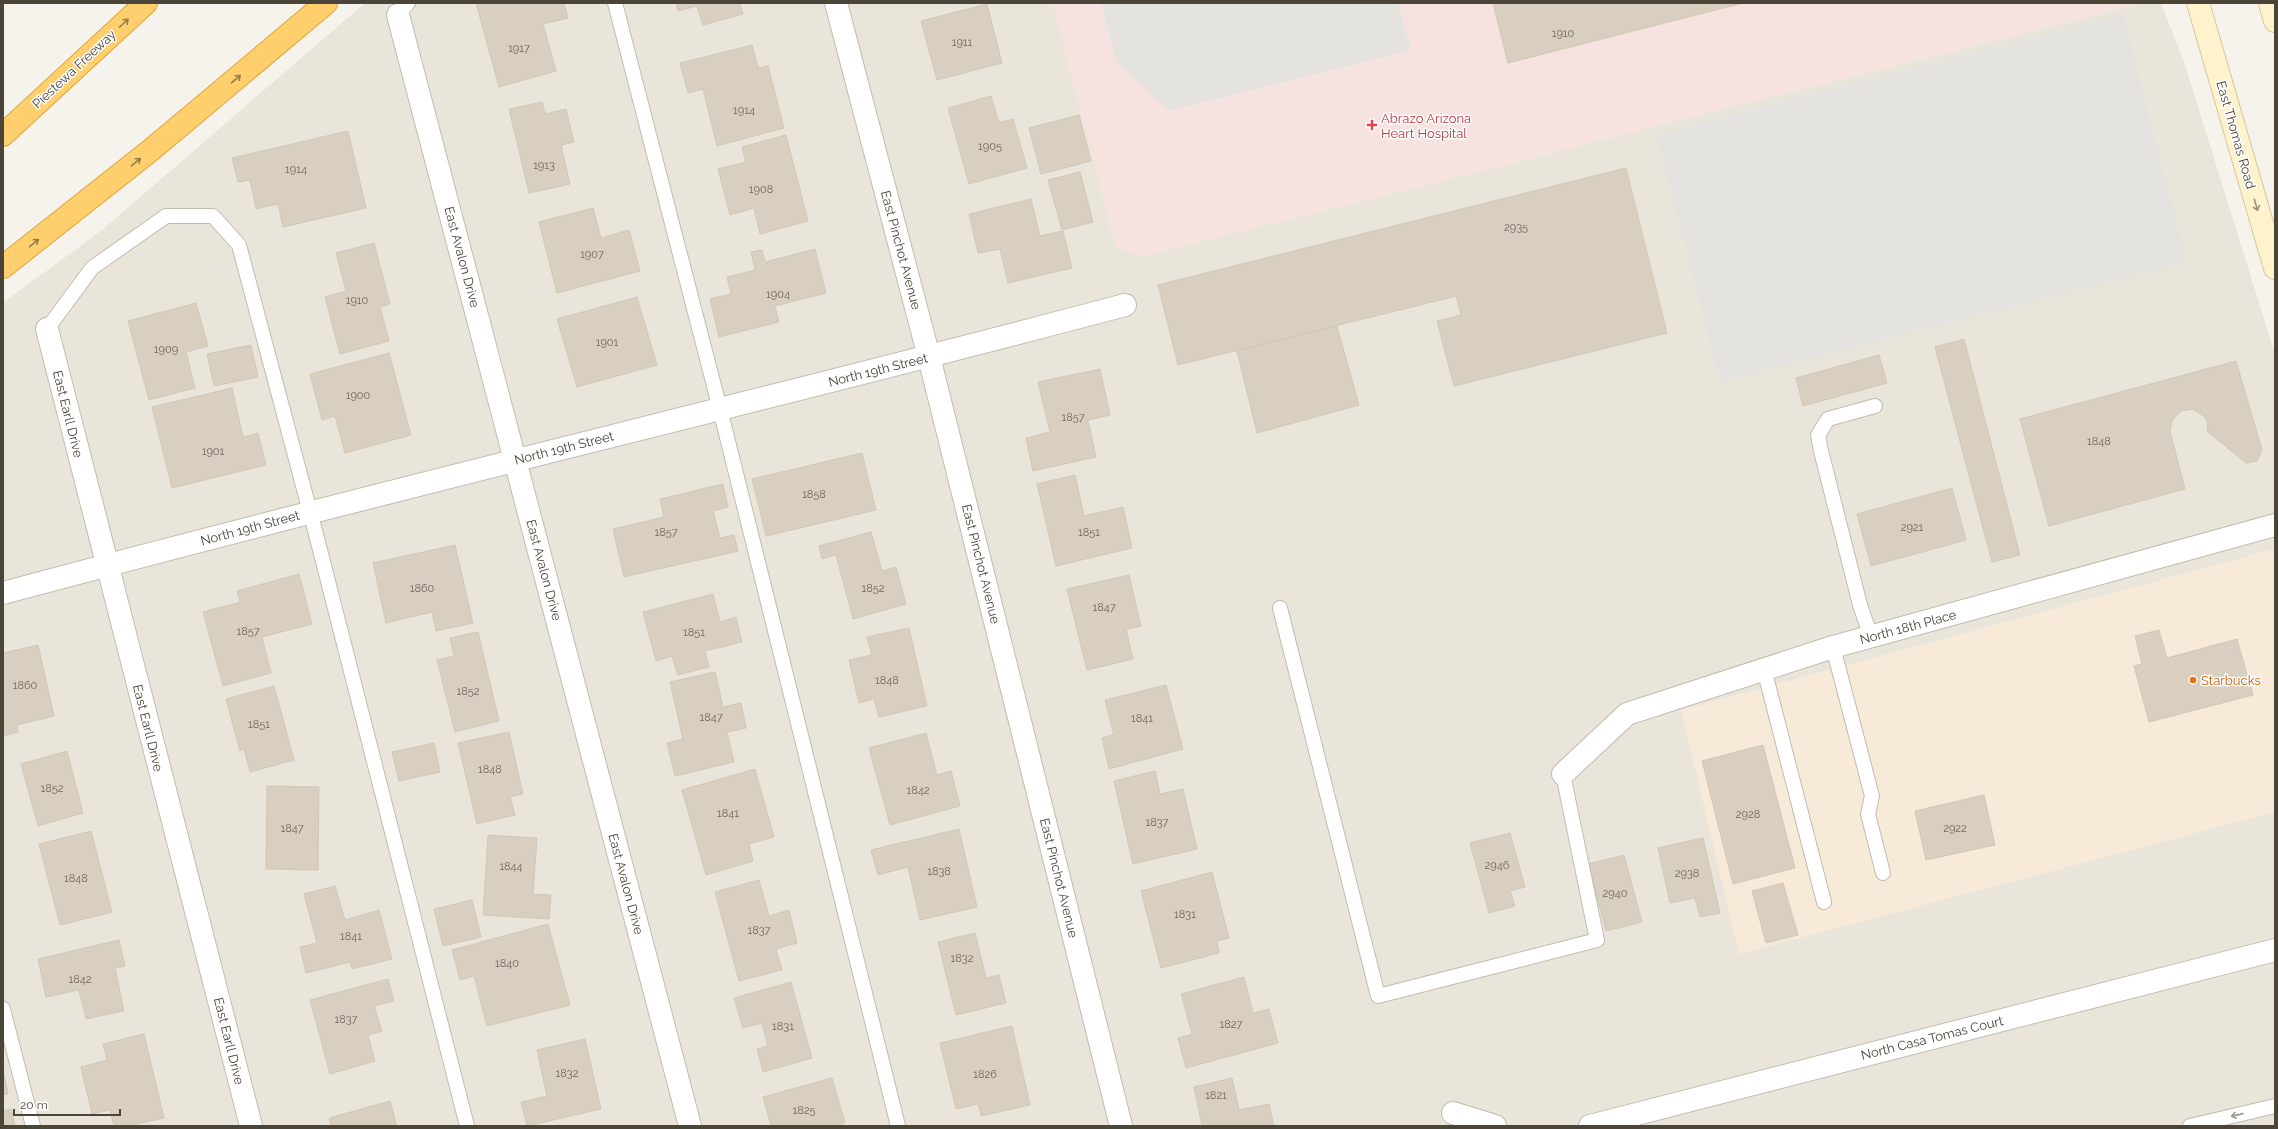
<svg xmlns="http://www.w3.org/2000/svg" width="2278" height="1129" font-family="Raleway,sans-serif">
<rect width="100%" height="100%" fill="#f6f3ec"/>
<path fill="#eae5da" d="M 365,3 L 1053,3 L 1116,247 L 1144,256 L 2141,3 L 2161,3 L 2184,62 L 2275,354 L 2275,549 L 1681,711 L 2275,812 L 2275,1126 L 3,1126 L 3,303 L 102,230 Z"/>
<path fill="#f7ead8" d="M 2275,549 L 2275,812 L 1739,954 L 1681,710 Z"/>
<path fill="#f6e3e0" d="M 1053,3 L 2141,3 L 1144,256 L 1116,247 Z"/>
<g fill="#e5e3e0">
<path d="M 1101,3 L 1398,3 L 1411,50 L 1169,111 L 1116,61 Z"/>
<path d="M 2123,14 L 2187,262 L 1720,382 L 1656,134 Z"/>
</g>
<g fill="#d8cfc1" stroke="#d3c7b4">
<path d="M 476,3 L 564,3 L 568,18 L 543,24 L 556,71 L 499,87 Z"/>
<path d="M 676,3 L 740,3 L 743,14 L 703,25 L 697,6 L 678,11 Z"/>
<path d="M 1493,3 L 1743,3 L 1508,63 Z"/>
<path d="M 987,4 L 1002,63 L 937,80 L 921,21 Z"/>
<path d="M 752,45 L 758,68 L 768,66 L 784,128 L 717,146 L 703,89 L 688,93 L 680,63 Z"/>
<path d="M 991,96 L 999,123 L 1013,119 L 1027,168 L 969,184 L 948,108 Z"/>
<path d="M 542,102 L 545,114 L 566,109 L 574,142 L 561,145 L 570,184 L 529,193 L 509,109 Z"/>
<path d="M 1079,115 L 1091,161 L 1041,174 L 1029,128 Z"/>
<path d="M 348,131 L 366,208 L 283,227 L 278,204 L 256,209 L 250,180 L 238,182 L 232,158 Z"/>
<path d="M 786,135 L 808,221 L 760,234 L 754,208 L 730,215 L 718,169 L 746,162 L 742,147 Z"/>
<path d="M 1626,168 L 1667,333 L 1454,386 L 1437,321 L 1461,315 L 1456,296 L 1178,365 L 1158,285 Z"/>
<path d="M 1080,172 L 1093,222 L 1062,230 L 1048,180 Z"/>
<path d="M 1031,199 L 1040,236 L 1063,231 L 1072,268 L 1008,283 L 1000,249 L 978,253 L 969,214 Z"/>
<path d="M 593,208 L 601,238 L 629,230 L 640,271 L 557,293 L 539,222 Z"/>
<path d="M 374,243 L 390,304 L 380,307 L 389,341 L 340,354 L 325,297 L 346,291 L 336,253 Z"/>
<path d="M 815,249 L 826,293 L 775,306 L 779,322 L 719,337 L 710,299 L 731,294 L 727,277 L 755,270 L 751,252 L 762,250 L 765,262 Z"/>
<path d="M 637,297 L 657,365 L 577,387 L 557,319 Z"/>
<path d="M 196,303 L 208,346 L 186,352 L 195,388 L 149,400 L 128,321 Z"/>
<path d="M 1337,326 L 1359,405 L 1257,433 L 1237,351 Z"/>
<path d="M 1964,339 L 2020,555 L 1992,562 L 1935,347 Z"/>
<path d="M 251,345 L 258,377 L 214,386 L 207,354 Z"/>
<path d="M 389,353 L 411,435 L 345,453 L 335,416 L 322,420 L 310,374 Z"/>
<path d="M 1879,355 L 1887,383 L 1803,406 L 1796,378 Z"/>
<path d="M 2236,361 L 2262,450 L 2257,461 L 2246,463 L 2207,431 L 2208,424 L 2204,416 L 2192,409 L 2181,411 L 2172,421 L 2170,431 L 2185,489 L 2049,526 L 2020,419 Z"/>
<path d="M 1100,369 L 1110,415 L 1088,420 L 1096,457 L 1033,471 L 1026,438 L 1050,432 L 1038,382 Z"/>
<path d="M 232,388 L 243,437 L 258,433 L 266,465 L 172,488 L 152,407 Z"/>
<path d="M 862,453 L 876,510 L 766,536 L 752,479 Z"/>
<path d="M 1075,475 L 1084,516 L 1123,507 L 1132,548 L 1056,566 L 1037,484 Z"/>
<path d="M 723,484 L 728,507 L 713,511 L 720,538 L 734,535 L 738,551 L 624,577 L 613,529 L 664,517 L 660,499 Z"/>
<path d="M 1952,488 L 1966,540 L 1871,566 L 1857,514 Z"/>
<path d="M 871,532 L 882,571 L 896,567 L 906,604 L 853,619 L 836,555 L 822,559 L 819,546 Z"/>
<path d="M 455,545 L 473,623 L 436,631 L 432,612 L 386,623 L 373,563 Z"/>
<path d="M 299,574 L 312,624 L 262,637 L 271,673 L 223,686 L 203,612 L 240,602 L 237,591 Z"/>
<path d="M 1129,575 L 1141,626 L 1126,629 L 1133,659 L 1087,670 L 1067,589 Z"/>
<path d="M 713,594 L 720,622 L 736,617 L 742,642 L 705,651 L 709,667 L 678,675 L 672,656 L 656,661 L 643,612 Z"/>
<path d="M 909,628 L 927,706 L 879,717 L 874,699 L 859,703 L 849,660 L 872,655 L 867,637 Z"/>
<path d="M 2159,630 L 2167,658 L 2237,639 L 2253,695 L 2149,722 L 2134,666 L 2142,664 L 2135,636 Z"/>
<path d="M 478,632 L 499,721 L 455,732 L 437,660 L 454,656 L 450,638 Z"/>
<path d="M 38,645 L 54,716 L 17,725 L 18,732 L 3,736 L 3,653 Z"/>
<path d="M 715,672 L 723,707 L 741,703 L 746,728 L 727,732 L 734,762 L 675,776 L 667,743 L 683,739 L 670,682 Z"/>
<path d="M 1166,685 L 1183,749 L 1109,769 L 1102,738 L 1114,735 L 1105,700 Z"/>
<path d="M 274,686 L 294,760 L 250,772 L 244,749 L 240,751 L 226,699 Z"/>
<path d="M 509,732 L 523,794 L 510,797 L 515,815 L 477,824 L 458,743 Z"/>
<path d="M 926,733 L 937,775 L 951,771 L 960,806 L 890,825 L 869,748 Z"/>
<path d="M 434,743 L 440,772 L 399,781 L 392,752 Z"/>
<path d="M 1763,745 L 1795,868 L 1733,884 L 1702,761 Z"/>
<path d="M 67,751 L 83,813 L 38,826 L 21,764 Z"/>
<path d="M 755,769 L 774,837 L 749,844 L 753,861 L 706,875 L 682,790 Z"/>
<path d="M 1155,771 L 1160,794 L 1183,789 L 1197,849 L 1133,864 L 1114,781 Z"/>
<path d="M 267,786 L 319,787 L 318,870 L 266,869 Z"/>
<path d="M 1984,795 L 1995,845 L 1926,860 L 1915,811 Z"/>
<path d="M 959,829 L 977,907 L 920,920 L 908,867 L 878,875 L 871,850 Z"/>
<path d="M 91,831 L 112,912 L 60,925 L 39,844 Z"/>
<path d="M 1510,833 L 1525,887 L 1510,891 L 1515,906 L 1489,913 L 1470,843 Z"/>
<path d="M 488,835 L 537,838 L 533,894 L 551,895 L 549,919 L 483,915 Z"/>
<path d="M 1703,838 L 1720,913 L 1700,917 L 1695,898 L 1670,903 L 1658,848 Z"/>
<path d="M 1624,855 L 1642,922 L 1606,931 L 1588,864 Z"/>
<path d="M 1212,872 L 1229,938 L 1217,941 L 1219,953 L 1161,968 L 1141,891 Z"/>
<path d="M 759,880 L 769,916 L 789,910 L 797,943 L 776,949 L 782,970 L 739,981 L 715,892 Z"/>
<path d="M 1783,883 L 1798,935 L 1766,943 L 1752,891 Z"/>
<path d="M 335,886 L 345,920 L 379,910 L 392,959 L 352,969 L 350,962 L 306,973 L 300,947 L 317,943 L 304,894 Z"/>
<path d="M 472,900 L 481,937 L 443,946 L 434,909 Z"/>
<path d="M 548,924 L 570,1005 L 487,1026 L 474,976 L 460,980 L 452,950 Z"/>
<path d="M 975,933 L 986,978 L 999,975 L 1006,1003 L 956,1015 L 938,942 Z"/>
<path d="M 119,940 L 125,966 L 115,968 L 124,1011 L 86,1019 L 79,990 L 46,997 L 38,959 Z"/>
<path d="M 1244,977 L 1253,1013 L 1269,1009 L 1278,1043 L 1186,1068 L 1178,1038 L 1192,1034 L 1181,994 Z"/>
<path d="M 388,979 L 394,1001 L 374,1006 L 382,1031 L 368,1035 L 375,1061 L 330,1074 L 310,1000 Z"/>
<path d="M 791,982 L 812,1058 L 763,1072 L 757,1049 L 768,1046 L 762,1023 L 743,1028 L 734,998 Z"/>
<path d="M 1012,1026 L 1030,1105 L 981,1116 L 978,1104 L 956,1109 L 940,1043 Z"/>
<path d="M 144,1034 L 164,1118 L 127,1126 L 114,1126 L 110,1110 L 92,1114 L 81,1067 L 107,1060 L 103,1044 Z"/>
<path d="M 585,1039 L 601,1109 L 527,1126 L 521,1102 L 547,1096 L 537,1050 Z"/>
<path d="M 3,1070 L 8,1094 L 3,1095 Z"/>
<path d="M 832,1078 L 845,1123 L 835,1126 L 771,1126 L 763,1097 Z"/>
<path d="M 1232,1078 L 1239,1110 L 1269,1104 L 1274,1126 L 1202,1126 L 1194,1087 Z"/>
<path d="M 390,1101 L 397,1126 L 331,1126 L 329,1118 Z"/>
<path d="M 11,1109 L 15,1126 L 3,1126 L 3,1111 Z"/>
</g>
<g fill="none" stroke-linecap="round" stroke-linejoin="round">
<defs>
<g id="service">
<path d="M 615,3 L 720,409 L 898,1126"/>
<path d="M 398,15 L 408,3"/>
<path d="M 47,329 L 92,268 L 166,216 L 213,216 L 239,245 L 318,542 L 467,1126"/>
<path d="M 1280,608 L 1378,996 L 1597,940 L 1563,774"/>
<path d="M 1871,637 L 1860,605 L 1821,451 L 1818,435 L 1828,419 L 1875,406"/>
<path d="M 1833,647 L 1872,796 L 1868,814 L 1883,873"/>
<path d="M 1764,669 L 1824,902"/>
<path d="M 3,1009 L 33,1126"/>
<path d="M 2190,1126 L 2275,1106"/>
</g>
<g id="minor">
<path d="M 836,3 L 929,357 L 1121,1126"/>
<path d="M 398,15 L 690,1126"/>
<path d="M 47,329 L 251,1126"/>
<path d="M 3,593 C 376,492 752,404 1125,305"/>
<path d="M 1563,774 L 1627,714 L 1833,647 L 2275,525"/>
<path d="M 1453,1113 L 1495,1126"/>
<path d="M 1590,1126 L 2275,950"/>
</g>
<g id="secondary">
<path d="M 2198,3 L 2275,268"/>
<path d="M 2270,3 L 2275,21"/>
</g>
<g id="motorway">
<path d="M 3,135 L 146,3"/>
<path d="M 3,267 L 151,150 L 326,3"/>
</g>
</defs>
<use href="#service" stroke="#c2bbae" stroke-width="16"/>
<use href="#minor" stroke="#c2bbae" stroke-width="24"/>
<use href="#secondary" stroke="#d6c79b" stroke-width="24"/>
<use href="#motorway" stroke="#e0a43c" stroke-width="24"/>
<use href="#service" stroke="#fff" stroke-width="14"/>
<use href="#minor" stroke="#fff" stroke-width="22"/>
<use href="#secondary" stroke="#fff3cd" stroke-width="22"/>
<use href="#motorway" stroke="#ffcf6e" stroke-width="22"/>
</g>
<defs><path id="oneway-shaft" d="M-6 0H5M1.5-3L5.5 0L1.5 3" fill="none" stroke-width="1.6" stroke-linecap="round" stroke-linejoin="round"/></defs>
<g stroke="#937c4e">
<use href="#oneway-shaft" transform="translate(124 23) rotate(-42)"/>
<use href="#oneway-shaft" transform="translate(236 79) rotate(-40)"/>
<use href="#oneway-shaft" transform="translate(136 162) rotate(-39)"/>
<use href="#oneway-shaft" transform="translate(34 243) rotate(-39)"/>
</g>
<use stroke="#9c937c" href="#oneway-shaft" transform="translate(2256 205) rotate(74)"/>
<use stroke="#9c9892" href="#oneway-shaft" transform="translate(2237 1115) rotate(167)"/>
<path fill="#e0444e" stroke="#fff" stroke-width="1.5" d="M1370 119h4v4h4v4h-4v4h-4v-4h-4v-4h4z"/>
<circle fill="#e8710a" stroke="#fff" stroke-width="1.5" cx="2193" cy="680" r="4"/>
<g text-anchor="middle" dominant-baseline="central" stroke-width="3" stroke-linejoin="round" paint-order="stroke">
<g font-size="11" fill="#6e675b">
<text x="1563" y="33">1910</text>
<text x="962" y="42">1911</text>
<text x="519" y="48">1917</text>
<text x="744" y="110">1914</text>
<text x="990" y="146">1905</text>
<text x="544" y="165">1913</text>
<text x="296" y="169">1914</text>
<text x="761" y="189">1908</text>
<text x="1516" y="227">2935</text>
<text x="592" y="254">1907</text>
<text x="778" y="294">1904</text>
<text x="357" y="300">1910</text>
<text x="607" y="342">1901</text>
<text x="166" y="349">1909</text>
<text x="358" y="395">1900</text>
<text x="1073" y="417">1857</text>
<text x="2099" y="441">1848</text>
<text x="213" y="451">1901</text>
<text x="814" y="494">1858</text>
<text x="1912" y="527">2921</text>
<text x="666" y="532">1857</text>
<text x="1089" y="532">1851</text>
<text x="422" y="588">1860</text>
<text x="873" y="588">1852</text>
<text x="1104" y="607">1847</text>
<text x="248" y="631">1857</text>
<text x="694" y="632">1851</text>
<text x="887" y="680">1848</text>
<text x="25" y="685">1860</text>
<text x="468" y="691">1852</text>
<text x="711" y="717">1847</text>
<text x="1142" y="718">1841</text>
<text x="259" y="724">1851</text>
<text x="490" y="769">1848</text>
<text x="52" y="788">1852</text>
<text x="918" y="790">1842</text>
<text x="728" y="813">1841</text>
<text x="1748" y="814">2928</text>
<text x="1157" y="822">1837</text>
<text x="292" y="828">1847</text>
<text x="1955" y="828">2922</text>
<text x="1497" y="865">2946</text>
<text x="511" y="866">1844</text>
<text x="939" y="871">1838</text>
<text x="1687" y="873">2938</text>
<text x="76" y="878">1848</text>
<text x="1615" y="893">2940</text>
<text x="1185" y="914">1831</text>
<text x="759" y="930">1837</text>
<text x="351" y="936">1841</text>
<text x="962" y="958">1832</text>
<text x="507" y="963">1840</text>
<text x="80" y="979">1842</text>
<text x="346" y="1019">1837</text>
<text x="1231" y="1024">1827</text>
<text x="783" y="1026">1831</text>
<text x="567" y="1073">1832</text>
<text x="985" y="1074">1826</text>
<text x="1216" y="1095">1821</text>
<text x="804" y="1110">1825</text>
</g>
<g font-size="13" fill="#4b4439" stroke="#fff">
<text transform="translate(74 69) rotate(-43)">Piestewa Freeway</text>
<text transform="translate(2236 135) rotate(74)">East Thomas Road</text>
<text transform="translate(901 250) rotate(75)">East Pinchot Avenue</text>
<text transform="translate(462 257) rotate(75)">East Avalon Drive</text>
<text transform="translate(878 370) rotate(-14)">North 19th Street</text>
<text transform="translate(68 414) rotate(76)">East Earll Drive</text>
<text transform="translate(564 448) rotate(-14)">North 19th Street</text>
<text transform="translate(250 528) rotate(-15)">North 19th Street</text>
<text transform="translate(981 564) rotate(76)">East Pinchot Avenue</text>
<text transform="translate(544 570) rotate(75)">East Avalon Drive</text>
<text transform="translate(1908 627) rotate(-15)">North 18th Place</text>
<text transform="translate(148 728) rotate(76)">East Earll Drive</text>
<text transform="translate(1059 878) rotate(76)">East Pinchot Avenue</text>
<text transform="translate(626 884) rotate(75)">East Avalon Drive</text>
<text transform="translate(1932 1038) rotate(-14)">North Casa Tomas Court</text>
<text transform="translate(229 1041) rotate(76)">East Earll Drive</text>
</g>
<g font-size="13" fill="#be3a42" stroke="#fff" text-anchor="start">
<text x="1381" y="118">Abrazo Arizona<tspan x="1381" dy="15">Heart Hospital</tspan></text>
</g>
<g font-size="13" fill="#c56008" stroke="#fff" text-anchor="start">
<text x="2201" y="680">Starbucks</text>
</g>
</g>
<rect width="2278" height="1129" fill="none" stroke="#4b4439" stroke-width="8"/>
<path d="M14 1109v6h106v-6" fill="none" stroke="#4b4439" stroke-width="2"/>
<text x="20" y="1109" font-size="12" fill="#4b4439" stroke="#ffffff" stroke-width="3" paint-order="stroke">20 m</text>
</svg>
